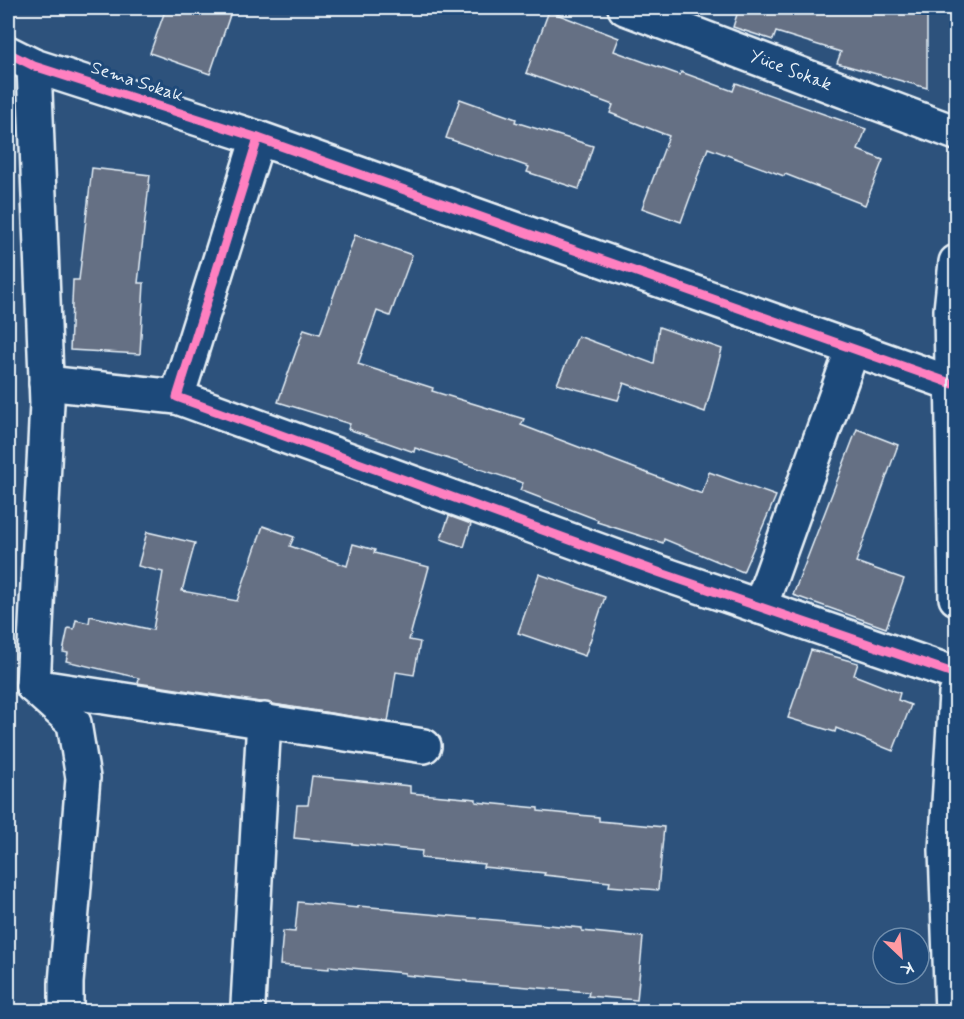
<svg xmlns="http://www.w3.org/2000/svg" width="964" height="1019" font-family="Mynerve,sans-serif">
<rect width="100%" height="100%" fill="#2d527c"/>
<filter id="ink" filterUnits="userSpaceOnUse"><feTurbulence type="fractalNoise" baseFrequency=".0167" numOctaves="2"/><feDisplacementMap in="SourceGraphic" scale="12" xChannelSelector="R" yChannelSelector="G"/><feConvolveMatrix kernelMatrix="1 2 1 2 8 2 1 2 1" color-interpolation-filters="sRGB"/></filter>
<g filter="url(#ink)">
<g fill="#657084" stroke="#e8f1f8" stroke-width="1.5">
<path d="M 166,8 L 219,8 L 231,12 L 210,74 L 150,53 Z"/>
<path d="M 739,8 L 927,8 L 927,88 L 837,63 L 841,52 L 776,32 L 773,40 L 733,27 Z"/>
<path d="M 549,11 L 619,38 L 614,51 L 680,75 L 681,72 L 733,91 L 736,83 L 866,129 L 858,150 L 883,160 L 865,205 L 785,174 L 784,176 L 708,148 L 681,222 L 642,208 L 669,136 L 610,113 L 613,105 L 526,73 Z"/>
<path d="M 460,99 L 516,119 L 515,122 L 593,146 L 579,189 L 527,172 L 529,167 L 446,138 Z"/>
<path d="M 92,168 L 150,175 L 138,283 L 144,283 L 140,354 L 70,350 L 73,280 L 79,280 Z"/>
<path d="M 355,235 L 412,255 L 390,316 L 377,311 L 358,364 L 433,388 L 432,391 L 524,419 L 521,425 L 702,494 L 709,472 L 776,496 L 743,572 L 664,539 L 663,543 L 597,522 L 598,520 L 520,490 L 523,483 L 415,448 L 414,452 L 348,429 L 350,424 L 278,402 L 304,329 L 320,334 Z"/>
<path d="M 659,327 L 722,349 L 705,412 L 624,383 L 618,400 L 557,384 L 578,336 L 654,364 Z"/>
<path d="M 857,429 L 898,445 L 856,562 L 904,579 L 886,628 L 793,595 Z"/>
<path d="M 449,516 L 471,524 L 464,547 L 441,539 Z"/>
<path d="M 263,526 L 294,537 L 290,546 L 347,566 L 353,544 L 375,550 L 374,553 L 429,567 L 409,640 L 420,642 L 414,675 L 396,672 L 388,722 L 138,683 L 139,678 L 66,661 L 68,653 L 63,652 L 68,628 L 74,629 L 76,620 L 89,623 L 90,616 L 153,630 L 163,572 L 138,566 L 147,532 L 195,543 L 182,591 L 237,601 Z"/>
<path d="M 539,574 L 605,597 L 585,656 L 518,633 Z"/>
<path d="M 811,650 L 858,663 L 854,675 L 900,693 L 898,700 L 911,705 L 893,751 L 836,728 L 835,732 L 788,718 Z"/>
<path d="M 312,776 L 410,786 L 410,793 L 476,799 L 476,802 L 538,808 L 538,811 L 599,817 L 599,821 L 664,827 L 658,890 L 609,886 L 610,882 L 544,875 L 545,873 L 483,867 L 484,864 L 421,858 L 422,851 L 294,838 L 297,805 L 308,805 Z"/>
<path d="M 298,902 L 358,908 L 358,906 L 395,909 L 395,911 L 582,928 L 582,931 L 643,937 L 637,1000 L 588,996 L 589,992 L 467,982 L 467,981 L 405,975 L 405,973 L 329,966 L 329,969 L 280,965 L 283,931 L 295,932 Z"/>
</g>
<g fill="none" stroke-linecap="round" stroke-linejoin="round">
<defs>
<g id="minor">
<path id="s1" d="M 625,8 L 956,133"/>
<path d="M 8,53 L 34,66 L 258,138 L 953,384"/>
<path d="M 258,138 L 177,397 L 658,572 L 956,674"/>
<path d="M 956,262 L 951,310 L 956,598"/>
<path d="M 46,383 L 177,397"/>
<path d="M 760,607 L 853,348"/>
<path d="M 33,686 L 47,403 L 34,66"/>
<path d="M 33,686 L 424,746"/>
<path d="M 33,686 L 74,723 L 83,778 L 66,983 L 66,1012"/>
<path d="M 248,1004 L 264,720"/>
<path d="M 952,1012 L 946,850 L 956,694"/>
</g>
</defs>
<use href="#minor" stroke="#e8f1f8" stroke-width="38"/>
<use href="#minor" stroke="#1f4a7a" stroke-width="33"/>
<defs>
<g id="cycleway">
<path d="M 8,53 L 34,66 L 258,138 L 953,384"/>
<path d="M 258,138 L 177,397 L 658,572 L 956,674"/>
</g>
</defs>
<use href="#cycleway" stroke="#1f4a7a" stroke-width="13"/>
<use href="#cycleway" stroke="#ff80c0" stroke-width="9"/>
</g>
</g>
<g text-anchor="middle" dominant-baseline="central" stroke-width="6" stroke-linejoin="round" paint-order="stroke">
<g font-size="18" fill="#e8f1f8" stroke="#1f4a7a">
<text stroke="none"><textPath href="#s1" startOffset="177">Yüce Sokak</textPath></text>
<text transform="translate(137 82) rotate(18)">Sema Sokak</text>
</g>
</g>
<rect width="964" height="1019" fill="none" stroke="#1f4a7a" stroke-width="30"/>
<rect x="15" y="15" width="934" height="989" fill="none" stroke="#e8f1f8" stroke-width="2" filter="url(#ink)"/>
<g transform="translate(901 956) rotate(154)"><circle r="28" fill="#1f4a7a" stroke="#6f8dac" stroke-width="1.5"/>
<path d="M0-4.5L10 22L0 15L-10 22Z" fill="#ff9aa2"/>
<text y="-9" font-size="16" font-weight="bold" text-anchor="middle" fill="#e8f1f8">K</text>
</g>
</svg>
